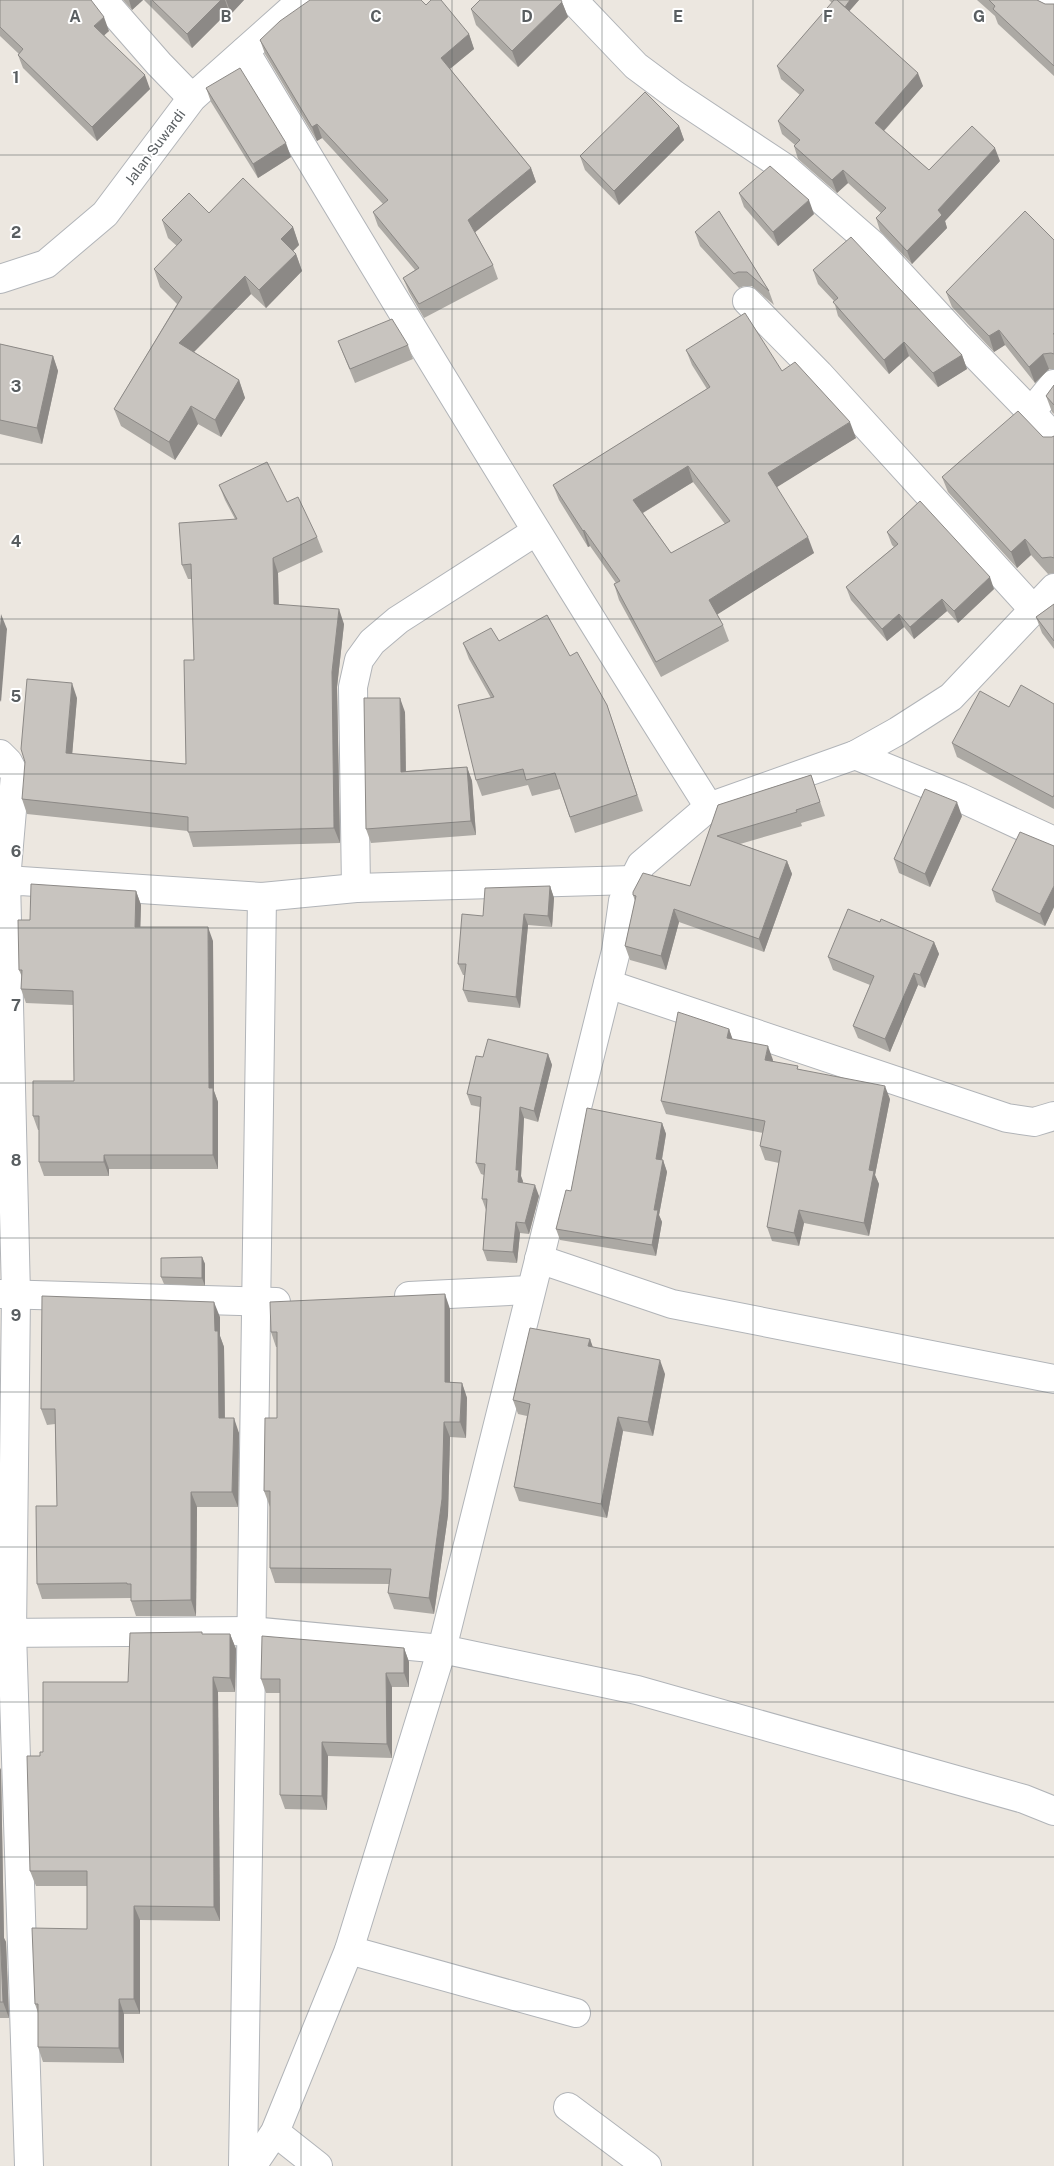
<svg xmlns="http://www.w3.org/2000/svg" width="1054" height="2166" font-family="'Public Sans',sans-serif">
<rect width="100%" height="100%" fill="#ece7e0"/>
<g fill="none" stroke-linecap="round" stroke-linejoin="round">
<defs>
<g id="street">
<path d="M 103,0 L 159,64 L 192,98"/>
<path d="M 573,0 L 636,66 L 675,95 L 785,168 L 873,245 L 957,336 L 1031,412 L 1054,438"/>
<path d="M 1050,0 L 1054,4"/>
<path d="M 245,51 C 397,305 551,557 709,807"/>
<path d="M 0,279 L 46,264 L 105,214 L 192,98 L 302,0"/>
<path d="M 747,301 L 819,374 L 1034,610"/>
<path d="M 1031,412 L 1054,384"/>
<path d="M 0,754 L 8,762 L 15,775 L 6,880"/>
<path d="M 855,755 L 961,798 L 1054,841"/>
<path d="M 356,888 L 353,687 L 359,660 L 372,642 L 398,620 L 535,532"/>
<path d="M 608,984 L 1007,1118 L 1034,1122 L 1054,1116"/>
<path d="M 539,1259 L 672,1304 L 1054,1379"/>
<path d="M 0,1294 L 276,1302"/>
<path d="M 409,1296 L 530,1290"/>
<path d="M 0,1633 L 252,1631 L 442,1649 L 637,1690 L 1024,1799 L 1054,1811"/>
<path d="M 349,1950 L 576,2013"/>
<path d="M 568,2107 L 647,2166"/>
<path d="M 275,2132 L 318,2166"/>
<path d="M 29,2166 L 12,1633 L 16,1295 L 6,880 L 262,897 L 356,888 L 633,880"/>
<path d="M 243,2166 C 249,1743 258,1320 262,897"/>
<path d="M 252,2166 L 275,2132 L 349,1950 L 442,1649 L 616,951 L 623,901 L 641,865 L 709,807 L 855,755 L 898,731 L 951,697 L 1054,588"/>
</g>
</defs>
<use href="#street" stroke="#b1b4b8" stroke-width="30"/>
<use href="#street" stroke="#fff" stroke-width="28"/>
</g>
<g fill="#aca9a4" fill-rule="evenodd">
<path d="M 0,0 L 109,31 L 104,35 L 150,89 L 97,141 L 23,68 L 18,55 L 19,54 L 0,36 Z"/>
<path d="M 123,0 L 143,0 L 132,10 Z"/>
<path d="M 144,0 L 244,0 L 231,14 L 229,11 L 192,48 Z"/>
<path d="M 829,0 L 859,0 L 849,11 L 923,86 L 884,131 L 929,170 L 1000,161 L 945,221 L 947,228 L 912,264 L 880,231 L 876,218 L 881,213 L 848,183 L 837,193 L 798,159 L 794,146 L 795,145 L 782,134 L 778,121 L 800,95 L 781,79 L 777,66 L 832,3 Z"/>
<path d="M 977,0 L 1037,0 L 1045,4 L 1054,4 L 1054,76 L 998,24 L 995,16 Z"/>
<path d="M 562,2 L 568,17 L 518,67 L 476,25 L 471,9 Z"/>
<path d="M 426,5 L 469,34 L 474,49 L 450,69 L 531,168 L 536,182 L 475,232 L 493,265 L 498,279 L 424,318 L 409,292 L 403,278 L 415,270 L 378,226 L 373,212 L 383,204 L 322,138 L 317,141 L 265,54 L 260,40 Z"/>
<path d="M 206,88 L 291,157 L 258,178 L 211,102 Z"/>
<path d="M 679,126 L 684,140 L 619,205 L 585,170 L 580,156 Z"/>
<path d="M 739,193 L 814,214 L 778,246 L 744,207 Z"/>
<path d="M 719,211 L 769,291 L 774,305 L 752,286 L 744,286 L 739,288 L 700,246 L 695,232 Z"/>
<path d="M 209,213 L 293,227 L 299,245 L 293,251 L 296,254 L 302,271 L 266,308 L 251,294 L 194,352 L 239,380 L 245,398 L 221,437 L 198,424 L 175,460 L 121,426 L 114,409 L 177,304 L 160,287 L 154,269 L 177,246 L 168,238 L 162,220 Z"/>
<path d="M 1054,240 L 1054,369 L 1049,369 L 1035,383 L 1005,345 L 994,352 L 952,307 L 946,292 Z"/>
<path d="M 813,270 L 962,355 L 967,369 L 938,387 L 909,356 L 889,374 L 838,316 L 834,301 L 818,284 Z"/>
<path d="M 338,341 L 408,345 L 413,359 L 355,383 Z"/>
<path d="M 0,344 L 53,356 L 58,371 L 42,444 L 0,434 Z"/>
<path d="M 686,350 L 782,371 L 856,438 L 776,487 L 814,553 L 717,614 L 723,625 L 729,641 L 661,677 L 619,600 L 614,584 L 616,583 L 590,546 L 588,547 L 559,500 L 553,485 L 707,389 L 692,365 ZM 693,482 L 725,524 L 671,553 L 643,513 Z"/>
<path d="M 1054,385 L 1054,414 L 1052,412 L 1046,396 Z"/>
<path d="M 1054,436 L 1054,573 L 1048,574 L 1031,555 L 1017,568 L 948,492 L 942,477 L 1043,437 L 1052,437 Z"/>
<path d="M 219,485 L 317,537 L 323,552 L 278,573 L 279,604 L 344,624 L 337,687 L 340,843 L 193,847 L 188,831 L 27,814 L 22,799 L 77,698 L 72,754 L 186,764 L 194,660 L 192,579 L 188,579 L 182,565 L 235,519 L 225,500 Z"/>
<path d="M 887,532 L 994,589 L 958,623 L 947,611 L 914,639 L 904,627 L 887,641 L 851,600 L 846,587 L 894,547 L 892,545 Z"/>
<path d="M 1054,604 L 1054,649 L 1042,633 L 1036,617 Z"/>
<path d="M 499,641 L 570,656 L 607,705 L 643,811 L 575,833 L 560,789 L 532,796 L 528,785 L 482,796 L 476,780 L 491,698 L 469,659 L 463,643 Z"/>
<path d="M 1054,704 L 1054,809 L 957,757 L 952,743 L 1009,707 Z"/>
<path d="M 405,712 L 406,771 L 467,767 L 472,781 L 476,835 L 371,843 L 366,829 Z"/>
<path d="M 811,775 L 825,816 L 801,823 L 802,826 L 740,844 L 787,861 L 792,874 L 764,952 L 679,922 L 666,970 L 630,960 L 625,946 L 635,901 L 633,895 L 690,886 L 718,805 Z"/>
<path d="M 962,816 L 930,887 L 899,873 L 894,859 Z"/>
<path d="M 1054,846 L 1054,907 L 1045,926 L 996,902 L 992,890 Z"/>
<path d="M 550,886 L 554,898 L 552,927 L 528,925 L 520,1008 L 468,1002 L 463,990 L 465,975 L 463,975 L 458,964 L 483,916 Z"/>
<path d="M 136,891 L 141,905 L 140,927 L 213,941 L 214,1091 L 218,1102 L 218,1169 L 109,1169 L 109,1176 L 44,1176 L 39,1162 L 39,1130 L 38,1130 L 33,1116 L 74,1081 L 73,1005 L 26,1003 L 21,989 L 22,977 L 19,970 L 30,920 Z"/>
<path d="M 880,922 L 934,942 L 939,954 L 925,988 L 918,985 L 890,1052 L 858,1038 L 853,1026 L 870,985 L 833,970 L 828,957 Z"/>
<path d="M 729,1029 L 732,1039 L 773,1060 L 772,1061 L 799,1069 L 890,1099 L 875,1175 L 879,1184 L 869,1236 L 804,1223 L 799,1246 L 772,1241 L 767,1227 L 779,1163 L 765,1160 L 760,1146 L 763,1133 L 666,1114 L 661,1101 Z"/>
<path d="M 548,1054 L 552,1065 L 538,1122 L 524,1118 L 521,1176 L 522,1183 L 539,1196 L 529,1234 L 520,1233 L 517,1263 L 487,1261 L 483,1250 L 486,1210 L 482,1199 L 484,1175 L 481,1174 L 476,1163 L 480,1107 L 471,1105 L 467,1094 L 483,1057 Z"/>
<path d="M 662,1123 L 666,1134 L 662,1160 L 663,1160 L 667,1172 L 659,1215 L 662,1222 L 656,1256 L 560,1240 L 556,1229 L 571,1191 Z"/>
<path d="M 202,1257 L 205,1264 L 205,1286 L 164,1284 L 161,1277 Z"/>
<path d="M 450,1309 L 450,1383 L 462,1383 L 467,1398 L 466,1438 L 450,1437 L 448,1515 L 434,1614 L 394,1609 L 388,1593 L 389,1584 L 275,1583 L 270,1568 L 270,1507 L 264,1491 L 277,1418 L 277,1347 L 276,1347 L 271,1332 Z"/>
<path d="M 220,1317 L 220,1336 L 224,1347 L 225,1418 L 239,1433 L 238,1507 L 197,1507 L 196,1616 L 136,1616 L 131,1601 L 131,1598 L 42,1599 L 37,1584 L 57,1506 L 55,1424 L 47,1425 L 41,1409 Z"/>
<path d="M 590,1339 L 592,1347 L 665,1374 L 653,1436 L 623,1431 L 607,1518 L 519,1501 L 514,1487 L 527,1416 L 518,1414 L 513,1400 Z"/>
<path d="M 203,1634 L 230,1634 L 236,1649 L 235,1692 L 218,1692 L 220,1921 L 140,1920 L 140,2014 L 124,2014 L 124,2063 L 43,2062 L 38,2047 L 38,2013 L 35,2004 L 87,1929 L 87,1886 L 36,1886 L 30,1871 L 40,1756 L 43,1752 L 128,1682 Z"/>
<path d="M 404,1648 L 409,1662 L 409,1687 L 392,1687 L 392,1758 L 328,1756 L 327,1810 L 285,1809 L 280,1795 L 280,1693 L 266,1693 L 261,1679 Z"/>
<path d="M 0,1768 L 1,1770 L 4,1938 L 6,1942 L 9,2018 L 0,2018 Z"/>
</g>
<g fill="#8c8986">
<path d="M 129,0 L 143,0 L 132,10 Z"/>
<path d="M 221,0 L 225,0 L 229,11 L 192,48 L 187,34 Z"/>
<path d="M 226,0 L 244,0 L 231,14 Z"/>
<path d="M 850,0 L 859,0 L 846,15 L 844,8 Z"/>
<path d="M 562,2 L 568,17 L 518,67 L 512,51 Z"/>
<path d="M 104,17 L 109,31 L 99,40 L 94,26 Z"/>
<path d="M 469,34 L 474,49 L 446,72 L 441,58 Z"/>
<path d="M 918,73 L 923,86 L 879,136 L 875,123 Z"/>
<path d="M 145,75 L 150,89 L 97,141 L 92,127 Z"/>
<path d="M 317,124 L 322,138 L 317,141 L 312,127 Z"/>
<path d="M 679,126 L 684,140 L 619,205 L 614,191 Z"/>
<path d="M 286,143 L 291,157 L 258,178 L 253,164 Z"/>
<path d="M 995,148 L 1000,161 L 945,221 L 947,228 L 912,264 L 907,251 L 938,210 Z"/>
<path d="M 531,168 L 536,182 L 473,234 L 468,220 Z"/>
<path d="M 843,170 L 848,183 L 837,193 L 832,180 Z"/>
<path d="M 809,200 L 814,214 L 778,246 L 773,232 Z"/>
<path d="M 293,227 L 299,245 L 287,257 L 281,239 Z"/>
<path d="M 296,254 L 302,271 L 266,308 L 259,290 Z"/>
<path d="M 245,276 L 251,294 L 185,361 L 179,343 Z"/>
<path d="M 999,330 L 1005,345 L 994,352 L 989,336 Z"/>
<path d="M 904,342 L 909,356 L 889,374 L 884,360 Z"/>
<path d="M 1043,354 L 1049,369 L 1035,383 L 1029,367 Z"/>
<path d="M 962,355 L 967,369 L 938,387 L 933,373 Z"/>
<path d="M 53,356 L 58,371 L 42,444 L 37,428 Z"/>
<path d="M 239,380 L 245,398 L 221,437 L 215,420 Z"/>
<path d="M 191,406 L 198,424 L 175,460 L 169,442 Z"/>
<path d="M 850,422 L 856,438 L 774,489 L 768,473 Z"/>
<path d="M 688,466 L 693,482 L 639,515 L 633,500 Z"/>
<path d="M 584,530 L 590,546 L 588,547 L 583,531 Z"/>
<path d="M 808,537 L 814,553 L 715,616 L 709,600 Z"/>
<path d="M 1025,539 L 1031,555 L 1017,568 L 1011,552 Z"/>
<path d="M 273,558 L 278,573 L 279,619 L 274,604 Z"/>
<path d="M 990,577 L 994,589 L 958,623 L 954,611 Z"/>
<path d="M 942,599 L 947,611 L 914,639 L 910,627 Z"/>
<path d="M 339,609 L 344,624 L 337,687 L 340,843 L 334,828 L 332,672 Z"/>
<path d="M 1,614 L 7,629 L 1,702 L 0,700 L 0,626 Z"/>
<path d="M 899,614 L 904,627 L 887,641 L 882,629 Z"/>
<path d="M 72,683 L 77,698 L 71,768 L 66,753 Z"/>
<path d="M 400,698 L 405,712 L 406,786 L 401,772 Z"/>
<path d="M 467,767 L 472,781 L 476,835 L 471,821 Z"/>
<path d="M 957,802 L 962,816 L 930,887 L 925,874 Z"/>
<path d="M 787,861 L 792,874 L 764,952 L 759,939 Z"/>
<path d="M 550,886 L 554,898 L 552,927 L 548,916 Z"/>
<path d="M 1054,886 L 1054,907 L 1045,926 L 1040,914 Z"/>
<path d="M 136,891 L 141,905 L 140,941 L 135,927 Z"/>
<path d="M 674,909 L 679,922 L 666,970 L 661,956 Z"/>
<path d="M 524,914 L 528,925 L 520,1008 L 516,997 Z"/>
<path d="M 208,927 L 213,941 L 214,1091 L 218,1102 L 218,1169 L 213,1155 L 209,1088 Z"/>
<path d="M 934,942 L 939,954 L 925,988 L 920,975 Z"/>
<path d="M 914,973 L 918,985 L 890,1052 L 885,1039 Z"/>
<path d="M 729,1029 L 734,1043 L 727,1038 Z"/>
<path d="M 768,1046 L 773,1060 L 770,1073 L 765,1060 Z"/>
<path d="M 548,1054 L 552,1065 L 538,1122 L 534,1111 Z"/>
<path d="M 885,1086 L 890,1099 L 875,1175 L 879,1184 L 869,1236 L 864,1223 L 869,1170 Z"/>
<path d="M 520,1107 L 524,1118 L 521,1176 L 523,1181 L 522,1193 L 518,1182 L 516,1170 Z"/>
<path d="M 662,1123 L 666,1134 L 660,1170 L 656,1159 Z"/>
<path d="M 104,1155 L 109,1169 L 109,1176 L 104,1162 Z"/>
<path d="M 663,1160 L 667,1172 L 659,1215 L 662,1222 L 656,1256 L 652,1245 L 654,1210 Z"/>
<path d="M 535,1185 L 539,1196 L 529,1234 L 525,1223 Z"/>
<path d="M 799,1210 L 804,1223 L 799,1246 L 794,1233 Z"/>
<path d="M 516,1222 L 520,1233 L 517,1263 L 513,1252 Z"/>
<path d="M 202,1257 L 205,1264 L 205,1286 L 202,1278 Z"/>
<path d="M 445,1294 L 450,1309 L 450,1398 L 445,1382 Z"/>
<path d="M 214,1302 L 220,1317 L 220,1336 L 224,1347 L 225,1433 L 219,1418 L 215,1331 Z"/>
<path d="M 590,1339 L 595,1353 L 588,1346 Z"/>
<path d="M 660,1360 L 665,1374 L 653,1436 L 648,1422 Z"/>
<path d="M 462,1383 L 467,1398 L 466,1438 L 460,1422 Z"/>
<path d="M 618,1417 L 623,1431 L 607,1518 L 601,1504 Z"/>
<path d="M 234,1418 L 239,1433 L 238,1507 L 232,1492 Z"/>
<path d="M 444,1422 L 450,1437 L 448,1515 L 434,1614 L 429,1598 Z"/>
<path d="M 191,1492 L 197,1507 L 196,1616 L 191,1600 Z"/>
<path d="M 230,1634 L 236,1649 L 235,1692 L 230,1678 Z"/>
<path d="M 404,1648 L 409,1662 L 409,1687 L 404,1673 Z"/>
<path d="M 386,1673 L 392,1687 L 392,1758 L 387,1744 Z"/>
<path d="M 213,1677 L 218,1692 L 220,1921 L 214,1907 Z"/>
<path d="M 322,1742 L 328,1756 L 327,1810 L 322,1796 Z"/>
<path d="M 0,1768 L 1,1770 L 4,1938 L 6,1942 L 9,2018 L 3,2002 L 0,1930 Z"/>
<path d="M 134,1906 L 140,1920 L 140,2014 L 134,1999 Z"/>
<path d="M 119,1999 L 124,2014 L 124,2063 L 119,2048 Z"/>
</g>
<g fill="#c8c4bf" stroke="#8c8986" fill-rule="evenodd">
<path d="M 0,0 L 91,0 L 104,17 L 94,26 L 145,75 L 92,127 L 18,55 L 23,49 L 0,27 Z"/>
<path d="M 152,0 L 221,0 L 187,34 Z"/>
<path d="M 310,0 L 421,0 L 426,5 L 431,0 L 441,0 L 469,34 L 441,58 L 531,168 L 468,220 L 493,265 L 419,304 L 403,278 L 419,268 L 373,212 L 388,200 L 317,124 L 312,127 L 260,40 L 280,21 Z"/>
<path d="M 480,0 L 561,0 L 562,2 L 512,51 L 471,9 Z"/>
<path d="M 834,0 L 837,0 L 918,73 L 875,123 L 929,170 L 972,126 L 995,148 L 938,210 L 942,215 L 907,251 L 876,218 L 886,208 L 843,170 L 832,180 L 794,146 L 800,140 L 778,121 L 804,90 L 777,66 Z"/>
<path d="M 837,0 L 850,0 L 845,7 Z"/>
<path d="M 989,0 L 1037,0 L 1045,4 L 1054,4 L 1054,66 L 993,9 L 995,6 Z"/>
<path d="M 240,68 L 286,143 L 253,164 L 206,88 Z"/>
<path d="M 645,92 L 679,126 L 614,191 L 580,156 Z"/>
<path d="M 770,166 L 809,200 L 773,232 L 739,193 Z"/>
<path d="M 243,178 L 293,227 L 281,239 L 296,254 L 259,290 L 245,276 L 179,343 L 239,380 L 215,420 L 191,406 L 169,442 L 114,409 L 182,297 L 154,269 L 182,240 L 162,220 L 189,193 L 209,213 Z"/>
<path d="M 719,211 L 769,291 L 747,272 L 738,272 L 734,274 L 695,232 Z"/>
<path d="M 1025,211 L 1054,240 L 1054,333 L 1053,334 L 1054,334 L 1054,354 L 1051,353 L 1043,354 L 1029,367 L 999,330 L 989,336 L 946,292 Z"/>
<path d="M 851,237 L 962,355 L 933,373 L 904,342 L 884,360 L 833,302 L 838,298 L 813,270 Z"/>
<path d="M 745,313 L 782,371 L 795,362 L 850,422 L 768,473 L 808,537 L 709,600 L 723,625 L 656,662 L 614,584 L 620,581 L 584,530 L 583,531 L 553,485 L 710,387 L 686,350 ZM 688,466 L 730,521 L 671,553 L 633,500 Z"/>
<path d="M 392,319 L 408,345 L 350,369 L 338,341 Z"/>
<path d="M 0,344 L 53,356 L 37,428 L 0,420 Z"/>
<path d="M 1054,385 L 1054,405 L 1046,396 Z"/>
<path d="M 1018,411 L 1043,437 L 1052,437 L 1054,436 L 1054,558 L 1051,557 L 1042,558 L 1025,539 L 1011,552 L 942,477 Z"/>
<path d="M 267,462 L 287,502 L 298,497 L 317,537 L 273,558 L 274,604 L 339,609 L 332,672 L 334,828 L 188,832 L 188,817 L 22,799 L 25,762 L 21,749 L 27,679 L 72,683 L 66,753 L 186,764 L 184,660 L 194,660 L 191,564 L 182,565 L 179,523 L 237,519 L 219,485 Z"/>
<path d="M 920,501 L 990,577 L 954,611 L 942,599 L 910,627 L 899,614 L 882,629 L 846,587 L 898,544 L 887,532 Z"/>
<path d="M 1054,604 L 1054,641 L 1036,617 Z"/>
<path d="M 547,615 L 570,656 L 577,652 L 607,705 L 637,795 L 570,817 L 555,773 L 526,780 L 523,769 L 476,780 L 458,705 L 494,697 L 463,643 L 491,628 L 499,641 Z"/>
<path d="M 1021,685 L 1054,704 L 1054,795 L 1053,797 L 952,743 L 980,691 L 1009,707 Z"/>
<path d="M 364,698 L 400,698 L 401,772 L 467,767 L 471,821 L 366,829 Z"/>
<path d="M 811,775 L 820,802 L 796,810 L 797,812 L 717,836 L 787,861 L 759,939 L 674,909 L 661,956 L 625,946 L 636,896 L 633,895 L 633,892 L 643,873 L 690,886 L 718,805 Z"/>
<path d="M 925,789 L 957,802 L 925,874 L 894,859 Z"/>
<path d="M 1020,832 L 1054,846 L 1054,886 L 1040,914 L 992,890 Z"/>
<path d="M 31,884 L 136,891 L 135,927 L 208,927 L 209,1088 L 213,1088 L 213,1155 L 104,1155 L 104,1162 L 39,1162 L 39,1116 L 33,1116 L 33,1081 L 74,1081 L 73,991 L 21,989 L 22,970 L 19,970 L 18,920 L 30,920 Z"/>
<path d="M 550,886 L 548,916 L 524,914 L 516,997 L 463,990 L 466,964 L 458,964 L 462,914 L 483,916 L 485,888 Z"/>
<path d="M 848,909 L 880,922 L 881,919 L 934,942 L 920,975 L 914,973 L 885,1039 L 853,1026 L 874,976 L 828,957 Z"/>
<path d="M 678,1012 L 729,1029 L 727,1038 L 768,1046 L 765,1060 L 798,1066 L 797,1069 L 885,1086 L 869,1170 L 874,1171 L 864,1223 L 799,1210 L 794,1233 L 767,1227 L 781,1151 L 760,1146 L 765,1121 L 661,1101 Z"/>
<path d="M 488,1039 L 548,1054 L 534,1111 L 520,1107 L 516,1170 L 519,1170 L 518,1182 L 535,1185 L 525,1223 L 516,1222 L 513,1252 L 483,1250 L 487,1199 L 482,1199 L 485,1164 L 476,1163 L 481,1097 L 467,1094 L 476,1056 L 483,1057 Z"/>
<path d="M 587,1108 L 662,1123 L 656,1159 L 663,1160 L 654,1210 L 658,1210 L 652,1245 L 556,1229 L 566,1190 L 571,1191 Z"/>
<path d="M 202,1257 L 202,1278 L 161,1277 L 161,1258 Z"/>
<path d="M 445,1294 L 445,1382 L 462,1383 L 460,1422 L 444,1422 L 442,1499 L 429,1598 L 388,1593 L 391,1569 L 270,1568 L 270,1491 L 264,1491 L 265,1418 L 277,1418 L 277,1332 L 271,1332 L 270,1302 Z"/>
<path d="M 42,1296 L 214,1302 L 215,1331 L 218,1331 L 219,1418 L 234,1418 L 232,1492 L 191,1492 L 191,1600 L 131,1601 L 131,1584 L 127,1584 L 127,1583 L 37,1584 L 36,1506 L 57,1506 L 55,1409 L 41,1409 Z"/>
<path d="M 530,1328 L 590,1339 L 588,1346 L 660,1360 L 648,1422 L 618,1417 L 601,1504 L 514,1487 L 530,1404 L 513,1400 Z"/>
<path d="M 202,1632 L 202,1634 L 230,1634 L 230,1678 L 213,1677 L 214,1907 L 134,1906 L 134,1999 L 119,1999 L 119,2048 L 38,2047 L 38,2004 L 35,2004 L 32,1928 L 87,1929 L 87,1871 L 30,1871 L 27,1756 L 40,1756 L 40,1752 L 43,1752 L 43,1682 L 128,1682 L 130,1633 Z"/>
<path d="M 262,1636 L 404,1648 L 404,1673 L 386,1673 L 387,1744 L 322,1742 L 322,1796 L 280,1795 L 280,1679 L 261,1679 Z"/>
<path d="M 0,1926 L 3,2002 L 0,2002 Z"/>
</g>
<path fill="none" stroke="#595e61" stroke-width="1" stroke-opacity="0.55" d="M 151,0 L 151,2166M 301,0 L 301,2166M 452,0 L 452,2166M 602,0 L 602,2166M 753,0 L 753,2166M 903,0 L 903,2166M 0,155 L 1054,155M 0,309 L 1054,309M 0,464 L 1054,464M 0,619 L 1054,619M 0,774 L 1054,774M 0,928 L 1054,928M 0,1083 L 1054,1083M 0,1238 L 1054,1238M 0,1392 L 1054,1392M 0,1547 L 1054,1547M 0,1702 L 1054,1702M 0,1857 L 1054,1857M 0,2011 L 1054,2011"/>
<g text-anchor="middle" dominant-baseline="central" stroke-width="4" stroke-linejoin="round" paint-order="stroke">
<g font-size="14" fill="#595e61" stroke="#fff">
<text transform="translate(155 147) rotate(-53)">Jalan Suwardi</text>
</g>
</g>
<g font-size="16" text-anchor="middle" font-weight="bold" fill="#595e61" stroke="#fff" stroke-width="4" stroke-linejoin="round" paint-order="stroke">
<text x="75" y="22">A</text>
<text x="226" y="22">B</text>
<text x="376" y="22">C</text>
<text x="527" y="22">D</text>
<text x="678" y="22">E</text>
<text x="828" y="22">F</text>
<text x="979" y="22">G</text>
<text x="16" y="83">1</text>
<text x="16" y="238">2</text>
<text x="16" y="392">3</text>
<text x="16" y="547">4</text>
<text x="16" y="702">5</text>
<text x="16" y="857">6</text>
<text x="16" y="1011">7</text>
<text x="16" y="1166">8</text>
<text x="16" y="1321">9</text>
</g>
</svg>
